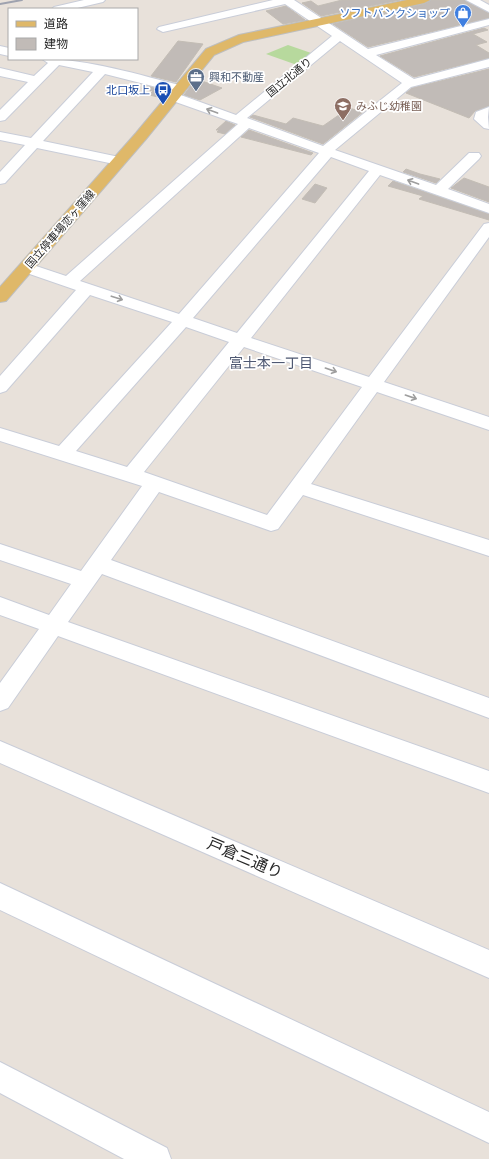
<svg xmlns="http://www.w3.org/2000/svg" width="489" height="1159" font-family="Poppins,'Noto Sans JP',sans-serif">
<rect width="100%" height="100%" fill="#e8e1da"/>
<path fill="#b7d99d" d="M 288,45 L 314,54 L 297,65 L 266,54 Z"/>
<g fill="#c1bbb7" stroke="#c3bdb5">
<path d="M 342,0 L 400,0 L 321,16 L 302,3 L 311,1 L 318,6 Z"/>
<path d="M 431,0 L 465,0 L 489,13 L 489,18 L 368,47 L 333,24 L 424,4 Z"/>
<path d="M 286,6 L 305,20 L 283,24 L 266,11 Z"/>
<path d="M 484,28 L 488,30 L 473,34 L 487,42 L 476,45 L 489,53 L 489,58 L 414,77 L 380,56 Z"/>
<path d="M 178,41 L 203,44 L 176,82 L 151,76 Z"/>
<path d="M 489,69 L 489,106 L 475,111 L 469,118 L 406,93 L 412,88 Z"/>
<path d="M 196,79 L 222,88 L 200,100 L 184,95 Z"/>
<path d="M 144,85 L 169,92 L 163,98 L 149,95 L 153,91 L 142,89 Z"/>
<path d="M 349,108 L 363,112 L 323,144 L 250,117 L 253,115 L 286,124 L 293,118 L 323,126 Z"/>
<path d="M 226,121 L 235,125 L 225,134 L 217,132 L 219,130 L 216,130 Z"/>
<path d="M 249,130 L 313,153 L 311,155 L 241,137 Z"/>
<path d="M 406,169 L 420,174 L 440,179 L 436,183 L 403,172 Z"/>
<path d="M 464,178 L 489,187 L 489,202 L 451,188 Z"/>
<path d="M 393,181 L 489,214 L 489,220 L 419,199 L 423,196 L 388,186 Z"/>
<path d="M 315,184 L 327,188 L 315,203 L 302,199 Z"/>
</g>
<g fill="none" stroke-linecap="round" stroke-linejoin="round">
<defs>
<g id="minor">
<path d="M 84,0 L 105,0 L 103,2 L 73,9 L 52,9 L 54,7 Z"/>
<path d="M 273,0 L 294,0 L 368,49 L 489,19 L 489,25 L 376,55 L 414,79 L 489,59 L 489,67 L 411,87 L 335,150 L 436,185 L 469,153 L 479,153 L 481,156 L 479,159 L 448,189 L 489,204 L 489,213 L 380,175 L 251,338 L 369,377 L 484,224 L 489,223 L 489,237 L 384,382 L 489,417 L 489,430 L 377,392 L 311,484 L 489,540 L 489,556 L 303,495 L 278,529 L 271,531 L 159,492 L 111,560 L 489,698 L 489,718 L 102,574 L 68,622 L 489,771 L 489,793 L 58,636 L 8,708 L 0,711 L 0,683 L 39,629 L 0,615 L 0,597 L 49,615 L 71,584 L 0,560 L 0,544 L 81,571 L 142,486 L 0,441 L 0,428 L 59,446 L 172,322 L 90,295 L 6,391 L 0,393 L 0,376 L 76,290 L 21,271 L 19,268 L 21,265 L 27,263 L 66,276 L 238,124 L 170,100 L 168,97 L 170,94 L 178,94 L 236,115 L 332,36 L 285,4 L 163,32 L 157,29 L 159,27 ZM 340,41 L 402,83 L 323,146 L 247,118 ZM 249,128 L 319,153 L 179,314 L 80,281 ZM 331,157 L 369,171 L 237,333 L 193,318 ZM 186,327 L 229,342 L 127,467 L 76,451 ZM 244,347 L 362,387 L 267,515 L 144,472 Z"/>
<path d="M 466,0 L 480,0 L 489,5 L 489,12 Z"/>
<path d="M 0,46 L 9,48 L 9,56 L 0,54 Z"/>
<path d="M 42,59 C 90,59 138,75 184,86 L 186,89 L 180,93 L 105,74 L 43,141 L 124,158 L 126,161 L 124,164 L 119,165 L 37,148 L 5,183 L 0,184 L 0,172 L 25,145 L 0,140 L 0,132 L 31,138 L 93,72 L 59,65 L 5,120 L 0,121 L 0,110 L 28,82 L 0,76 L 0,68 L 34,76 L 48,63 Z"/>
<path d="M 489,107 L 488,117 L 489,129 L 484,128 L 474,119 L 476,112 Z"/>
<path d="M 0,741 L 489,950 L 489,978 L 0,763 Z"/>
<path d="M 0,883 L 489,1112 L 489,1143 L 0,910 Z"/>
<path d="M 0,1062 L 167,1148 L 171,1159 L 124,1159 L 0,1093 Z"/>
</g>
<path id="major" d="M 407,0 L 430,0 L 424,3 L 243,42 L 214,55 L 146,139 L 6,301 L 0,302 L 0,287 L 136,133 L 206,49 L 239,35 Z"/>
</defs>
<use href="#minor" stroke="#c9cdd8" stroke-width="2"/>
<use href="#major" stroke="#bebebe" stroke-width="2"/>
<use href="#minor" fill="#fff" fill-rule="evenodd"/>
<use href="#major" fill="#dfb869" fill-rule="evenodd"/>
<path stroke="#9ea2af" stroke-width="2" d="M 0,4 L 22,0"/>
</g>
<defs><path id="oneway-shaft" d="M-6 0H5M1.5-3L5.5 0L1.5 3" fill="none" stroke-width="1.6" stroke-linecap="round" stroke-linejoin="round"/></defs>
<g stroke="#9e9e9e">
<use href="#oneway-shaft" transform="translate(212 111) rotate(-160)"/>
<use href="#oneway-shaft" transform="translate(413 182) rotate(-160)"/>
<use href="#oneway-shaft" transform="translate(117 298) rotate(18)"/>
<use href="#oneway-shaft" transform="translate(331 370) rotate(19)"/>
<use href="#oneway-shaft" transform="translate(411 397) rotate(19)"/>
</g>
<defs>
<symbol id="shop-pin" viewBox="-11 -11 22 30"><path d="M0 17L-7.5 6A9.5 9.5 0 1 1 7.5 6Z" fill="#3f7fe0" stroke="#fff"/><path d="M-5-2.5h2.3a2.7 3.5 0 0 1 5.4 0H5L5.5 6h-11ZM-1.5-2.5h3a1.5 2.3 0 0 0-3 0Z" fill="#fff"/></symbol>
<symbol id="office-pin" viewBox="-11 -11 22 30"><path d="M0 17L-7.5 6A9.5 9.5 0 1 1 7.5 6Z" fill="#5c6f8a" stroke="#fff"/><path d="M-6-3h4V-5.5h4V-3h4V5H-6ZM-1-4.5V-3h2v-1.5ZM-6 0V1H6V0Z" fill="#fff"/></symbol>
<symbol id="bus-pin" viewBox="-11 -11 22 30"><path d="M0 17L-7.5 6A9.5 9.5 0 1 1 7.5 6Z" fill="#1a4fb4" stroke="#fff"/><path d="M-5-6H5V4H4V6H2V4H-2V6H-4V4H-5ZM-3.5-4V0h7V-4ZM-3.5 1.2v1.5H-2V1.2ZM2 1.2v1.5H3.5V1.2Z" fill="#fff"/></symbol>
<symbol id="school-pin" viewBox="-11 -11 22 30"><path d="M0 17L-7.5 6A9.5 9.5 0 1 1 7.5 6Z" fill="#8d6e63" stroke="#fff"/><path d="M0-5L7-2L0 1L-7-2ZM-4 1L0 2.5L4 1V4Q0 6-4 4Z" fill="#fff"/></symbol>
</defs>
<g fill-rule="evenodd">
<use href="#shop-pin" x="453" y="3" width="20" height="27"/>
<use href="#office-pin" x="186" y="67" width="20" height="27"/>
<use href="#bus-pin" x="153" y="80" width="20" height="27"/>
<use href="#school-pin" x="333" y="96" width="20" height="27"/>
</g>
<g text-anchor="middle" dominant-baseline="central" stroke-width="3.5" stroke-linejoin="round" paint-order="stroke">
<g font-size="11" fill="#366cbe" stroke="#fff" text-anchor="end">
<text x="450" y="13">ソフトバンクショップ</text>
</g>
<g font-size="11" fill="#4e5e75" stroke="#fff" text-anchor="start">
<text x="209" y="77">興和不動産</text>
</g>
<g font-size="11" fill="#272727" stroke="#fff">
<text transform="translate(289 77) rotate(-39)">国立北通り</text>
<text transform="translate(60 229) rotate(-49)">国立停車場恋ヶ窪線</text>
</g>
<g font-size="11" fill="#164399" stroke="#fff" text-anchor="end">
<text x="150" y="90">北口坂上</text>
</g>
<g font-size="11" fill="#785e54" stroke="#fff" text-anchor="start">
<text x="356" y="106">みふじ幼稚園</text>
</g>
<g font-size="14" fill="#4e5872" stroke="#fff">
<text x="271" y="363">富士本一丁目</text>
</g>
<g font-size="16" fill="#272727" stroke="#fff">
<text transform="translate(245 858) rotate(23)">戸倉三通り</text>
</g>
</g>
<rect x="8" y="8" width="130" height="52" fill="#ffffff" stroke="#a9a9a9"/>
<rect x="16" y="21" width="20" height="6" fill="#dfb869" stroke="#a9a9a9"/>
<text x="44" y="28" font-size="12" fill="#272727">道路</text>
<rect x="16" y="38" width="20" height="12" fill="#c1bbb7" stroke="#a9a9a9"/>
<text x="44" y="48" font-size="12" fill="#272727">建物</text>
</svg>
